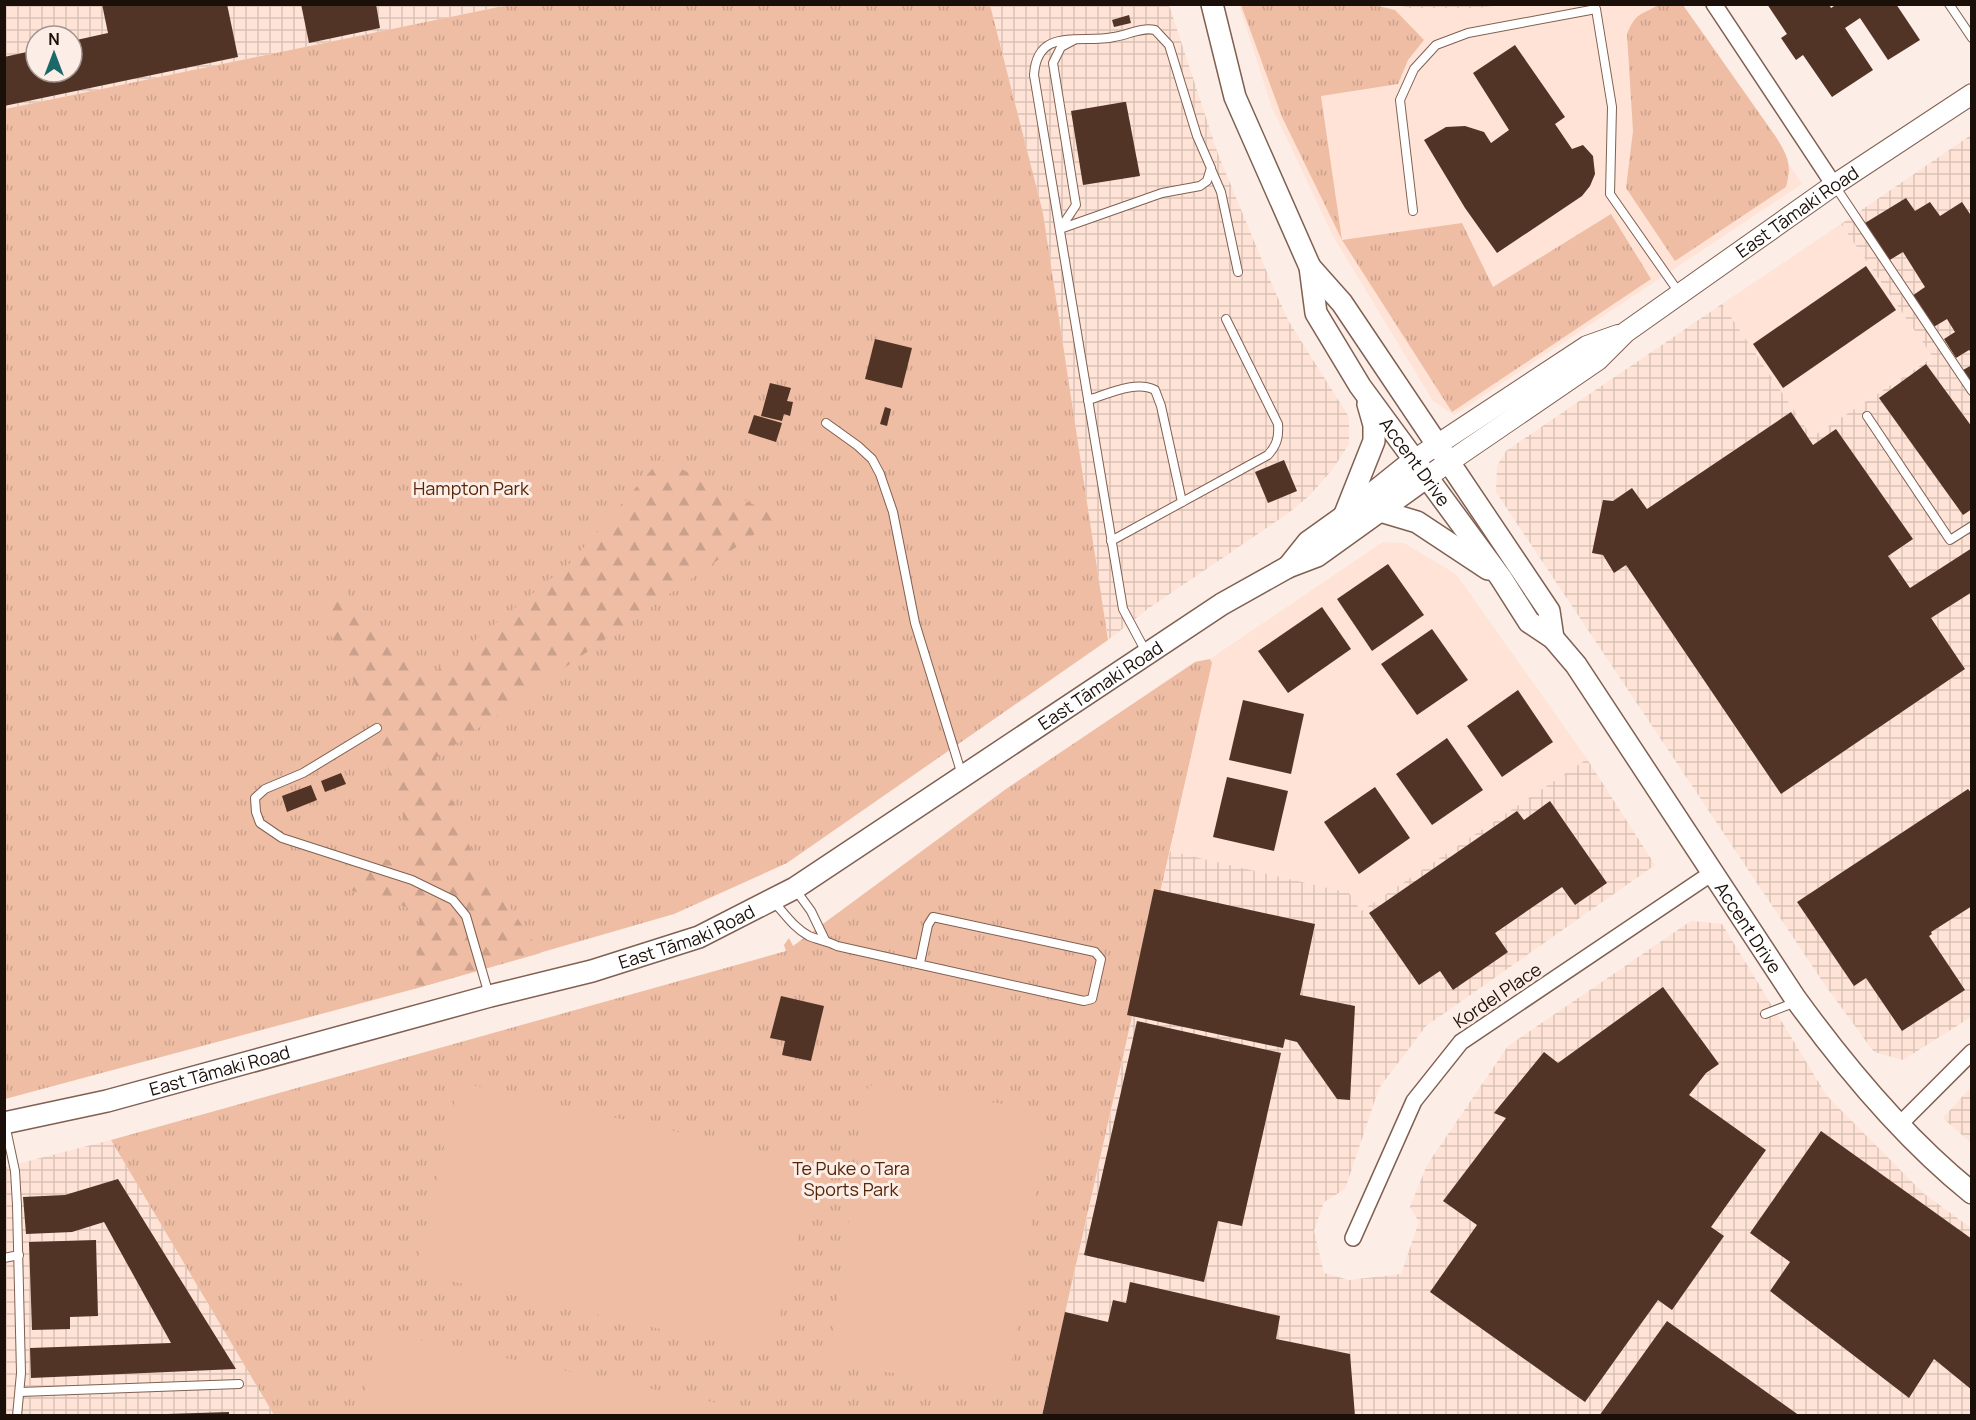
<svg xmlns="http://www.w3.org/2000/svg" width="1976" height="1420" font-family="Manrope,sans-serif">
<defs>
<pattern id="industrial-grid" width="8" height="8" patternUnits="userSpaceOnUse" patternTransform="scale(1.5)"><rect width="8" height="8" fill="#fee3d6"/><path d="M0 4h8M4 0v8" fill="none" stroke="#d9c2b6"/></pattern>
<pattern id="grass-tufts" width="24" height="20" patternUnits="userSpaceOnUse" patternTransform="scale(1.5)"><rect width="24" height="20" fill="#eebda4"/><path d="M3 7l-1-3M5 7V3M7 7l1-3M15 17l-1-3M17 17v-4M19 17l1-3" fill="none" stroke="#cca18c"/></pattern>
<pattern id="forest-firs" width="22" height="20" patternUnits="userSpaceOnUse" patternTransform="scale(1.5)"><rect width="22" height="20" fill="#eebda4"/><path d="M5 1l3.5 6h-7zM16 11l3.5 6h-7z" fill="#cca18c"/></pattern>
</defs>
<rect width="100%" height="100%" fill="#fcede6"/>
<g fill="#fee3d6">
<path d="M 1397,4 L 1410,8 L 1479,8 L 1500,4 L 1681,5 L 1802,184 L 1454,415 L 1433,401 L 1333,236 L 1271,105 L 1239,5 Z"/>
<path d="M 1841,224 L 1933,356 L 1812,437 L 1722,304 Z"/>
<path d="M 1383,542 L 1404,543 L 1456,574 L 1587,759 L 1361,911 L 1349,893 L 1170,851 L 1212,663 L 1210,659 Z"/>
</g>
<g fill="url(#industrial-grid)" fill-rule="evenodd">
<path d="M 5,5 L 508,5 L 5,109 ZM 36,36 L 72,36 L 72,72 L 36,72 Z"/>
<path d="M 990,5 L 1169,5 L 1218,154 L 1273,287 L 1289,322 L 1349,417 L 1349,444 L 1332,470 L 1309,496 L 1287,514 L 1149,608 L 1108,640 L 1043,213 Z"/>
<path d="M 1397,5 L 1500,5 L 1479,8 L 1410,8 Z"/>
<path d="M 1971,135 L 1971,1017 L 1903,1060 L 1874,1052 L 1825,985 L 1496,492 L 1497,466 L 1506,451 L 1722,304 L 1812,437 L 1933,357 L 1841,224 Z"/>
<path d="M 1587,759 L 1655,865 L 1426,1026 L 1379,1088 L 1345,1189 L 1324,1202 L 1314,1231 L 1324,1273 L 1349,1280 L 1401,1274 L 1419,1222 L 1410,1207 L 1427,1165 L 1508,1046 L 1691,921 L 1722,924 L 1827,1096 L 1923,1193 L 1971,1228 L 1971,1415 L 1042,1416 L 1170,851 L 1349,893 L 1361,911 Z"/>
<path d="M 1971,1087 L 1971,1143 L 1943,1118 Z"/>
<path d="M 111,1140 L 274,1415 L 5,1416 L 5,1167 Z"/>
</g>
<g fill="url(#grass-tufts)">
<path d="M 508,5 L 990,5 L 1043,213 L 1108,640 L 787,863 L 674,914 L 414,989 L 5,1099 L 5,109 Z"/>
<path d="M 1241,5 L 1374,5 L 1395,10 L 1424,40 L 1408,60 L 1398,84 L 1321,96 L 1342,240 L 1462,223 L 1493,287 L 1611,214 L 1651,279 L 1452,412 L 1342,240 L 1282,117 Z"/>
<path d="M 1658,5 L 1683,5 L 1776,137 C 1788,157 1792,164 1786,187 L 1675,261 L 1626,188 L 1633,131 L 1627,34 C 1636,12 1640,16 1658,5 Z"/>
<path d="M 1210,659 L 1212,663 L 1042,1415 L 274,1415 L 111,1140 L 786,951 L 784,945 L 789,938 L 793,946 L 1006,789 L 1195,662 Z"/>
</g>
<path fill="url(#forest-firs)" d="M 661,459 L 779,517 L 436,758 L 471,850 L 541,953 L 414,989 L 420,911 L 340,887 L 356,853 L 406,864 L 413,845 L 369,712 L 318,609 L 345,590 L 427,679 L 569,564 Z"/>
<g fill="#eebda4">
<path d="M 459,1082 L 815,1163 L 771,1354 L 415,1273 Z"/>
<path d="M 868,1085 L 1047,1110 L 1008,1389 L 829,1364 Z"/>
<path d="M 378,1331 L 774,1415 L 360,1415 Z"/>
</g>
<g fill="#513426">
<path d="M 102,4 L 227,4 L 238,57 L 4,106 L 4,57 L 36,50 L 36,72 L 72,72 L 72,41 L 108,33 Z"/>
<path d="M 301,4 L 376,4 L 380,28 L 309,43 Z"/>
<path d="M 1767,4 L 1829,4 L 1831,8 L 1837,4 L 1896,4 L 1920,40 L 1888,60 L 1860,18 L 1845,28 L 1873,70 L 1832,97 L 1803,55 L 1796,60 L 1781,38 L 1787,34 Z"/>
<path d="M 1129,15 L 1131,23 L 1114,27 L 1112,20 Z"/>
<path d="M 1515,45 L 1565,117 L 1555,124 L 1572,149 L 1583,145 L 1593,156 L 1595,174 L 1590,186 L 1582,196 L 1497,253 L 1465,208 L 1424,140 L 1446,127 L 1465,126 L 1484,132 L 1491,143 L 1509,130 L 1473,73 Z"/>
<path d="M 1124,102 L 1126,102 L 1140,176 L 1083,185 L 1071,111 Z"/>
<path d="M 1906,198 L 1915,211 L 1930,202 L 1940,216 L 1962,202 L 1972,217 L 1972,353 L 1969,350 L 1956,358 L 1944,339 L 1955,332 L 1947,319 L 1932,328 L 1912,296 L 1925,287 L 1903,252 L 1888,261 L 1865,223 Z"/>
<path d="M 1866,266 L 1896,310 L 1783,388 L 1753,344 Z"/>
<path d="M 875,339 L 912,348 L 902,388 L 865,379 Z"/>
<path d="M 1926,364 L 1972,427 L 1972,509 L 1963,515 L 1879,398 Z"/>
<path d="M 1972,365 L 1972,383 L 1963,370 Z"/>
<path d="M 770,383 L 791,388 L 787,401 L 793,402 L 790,416 L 784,414 L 782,421 L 761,416 Z"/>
<path d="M 885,407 L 891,409 L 887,426 L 880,424 Z"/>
<path d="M 1791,412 L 1813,445 L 1836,429 L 1913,539 L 1888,556 L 1910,588 L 1972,548 L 1972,592 L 1931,618 L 1965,669 L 1781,794 L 1626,565 L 1614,573 L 1603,555 L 1592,553 L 1603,500 L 1613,501 L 1632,488 L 1647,509 Z"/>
<path d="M 754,415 L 782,423 L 776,442 L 748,433 Z"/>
<path d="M 1284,460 L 1297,491 L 1268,503 L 1255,472 Z"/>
<path d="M 1388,564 L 1424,615 L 1372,651 L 1337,599 Z"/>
<path d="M 1322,607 L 1351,649 L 1288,693 L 1258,651 Z"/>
<path d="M 1432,629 L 1468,680 L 1417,715 L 1381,664 Z"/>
<path d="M 1518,690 L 1553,742 L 1502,777 L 1467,726 Z"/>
<path d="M 1243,700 L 1304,714 L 1291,774 L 1229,760 Z"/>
<path d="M 1447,738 L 1483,790 L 1432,825 L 1396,774 Z"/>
<path d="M 341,773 L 346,784 L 325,792 L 321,781 Z"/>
<path d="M 1227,777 L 1288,791 L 1274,851 L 1213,837 Z"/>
<path d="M 311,785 L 317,800 L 287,812 L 282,796 Z"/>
<path d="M 1375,787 L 1410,838 L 1359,874 L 1324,822 Z"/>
<path d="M 1968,789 L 1972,794 L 1972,906 L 1931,932 L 1932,934 L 1929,936 L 1965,990 L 1902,1031 L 1866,978 L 1854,986 L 1797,902 Z"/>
<path d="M 1550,801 L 1607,883 L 1575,905 L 1562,887 L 1495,933 L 1508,952 L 1453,990 L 1440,971 L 1419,985 L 1369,913 L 1517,811 L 1524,820 Z"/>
<path d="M 1154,889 L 1315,924 L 1300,995 L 1355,1006 L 1350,1100 L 1337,1099 L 1297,1042 L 1285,1039 L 1283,1048 L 1127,1015 Z"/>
<path d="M 1663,987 L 1719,1064 L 1706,1073 L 1689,1095 L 1766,1150 L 1711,1227 L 1724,1236 L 1672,1310 L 1658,1300 L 1585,1402 L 1430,1292 L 1477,1225 L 1443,1201 L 1506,1118 L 1494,1113 L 1544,1052 L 1558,1063 Z"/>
<path d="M 781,996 L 824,1006 L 811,1061 L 782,1055 L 785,1041 L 770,1038 Z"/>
<path d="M 1137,1021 L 1281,1053 L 1242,1226 L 1218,1221 L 1204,1282 L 1084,1255 Z"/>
<path d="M 1821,1131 L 1972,1239 L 1972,1390 L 1934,1359 L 1909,1398 L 1770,1291 L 1790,1262 L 1750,1233 Z"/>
<path d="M 118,1179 L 236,1369 L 31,1378 L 30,1348 L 171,1343 L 104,1222 L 72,1232 L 26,1234 L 23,1197 L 65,1195 Z"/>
<path d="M 96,1240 L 98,1316 L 70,1317 L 70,1329 L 32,1330 L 29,1242 Z"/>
<path d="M 1130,1282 L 1280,1316 L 1276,1339 L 1350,1354 L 1355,1416 L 1042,1416 L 1065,1312 L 1108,1322 L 1113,1300 L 1126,1303 Z"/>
<path d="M 1667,1321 L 1800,1416 L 1599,1416 Z"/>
<path d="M 229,1412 L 229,1416 L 167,1416 L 167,1414 Z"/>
</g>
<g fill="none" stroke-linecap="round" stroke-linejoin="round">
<defs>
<g id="service">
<path d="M 1949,4 L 1972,38"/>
<path d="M 1211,169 L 1221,192 L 1238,272"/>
<path d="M 1835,186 L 1972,391"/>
<path d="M 1413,211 L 1400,100 L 1414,69 L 1436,45 L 1468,33 L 1596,9 L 1612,107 L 1610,194 L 1680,294"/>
<path d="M 1060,229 L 1162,193 L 1200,186 L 1207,181 L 1211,168 L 1197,136 L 1169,45 L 1155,30 C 1141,27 1128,35 1114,37 C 1081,44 1037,26 1034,75 L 1123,609 L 1146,652"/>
<path d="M 1060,229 L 1076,205 L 1053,63 L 1061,47 L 1074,40"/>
<path d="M 1088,400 C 1108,394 1136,380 1155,390 L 1161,406 L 1182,502"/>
<path d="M 1867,416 L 1950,540 L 1972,526"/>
<path d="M 826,423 L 858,446 L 872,459 L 880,474 L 893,512 L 915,623 L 962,775"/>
<path d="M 1111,541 L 1268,455 C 1277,445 1279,437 1278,424 L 1226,319"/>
<path d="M 377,728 L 303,773 L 265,789 L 255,798 L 256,812 L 260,823 L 282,838 L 412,880 L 453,900 L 466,916 L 489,995"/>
<path d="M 795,889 L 811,911 L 825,940"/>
<path d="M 774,902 C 785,914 794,928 809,936 C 818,940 828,941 837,946 L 1084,1001 L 1092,999 L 1101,959 L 1095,952 L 933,917 L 928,925 L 920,963"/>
<path d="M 1765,1014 L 1796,1002"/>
<path d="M 5,1124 L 15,1171 L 17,1205 L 21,1373 L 17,1416"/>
<path d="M 4,1258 L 19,1255"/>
<path d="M 20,1392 L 239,1384"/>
</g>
<g id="minor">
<path d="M 1714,4 L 1834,185"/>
<path d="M 1900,1124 L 1972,1052"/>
<path d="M 1353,1238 L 1414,1101 L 1461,1042 L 1712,873"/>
</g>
<g id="tertiary">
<path d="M 1414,460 L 1587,346 L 1618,335"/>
<path id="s1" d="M 1427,477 L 1598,360 L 1626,332 L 1834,185 L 1972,94"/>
</g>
<g id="secondary">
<path id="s2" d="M 1212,4 L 1235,97 L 1310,267 L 1316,313 L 1360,386 L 1501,578 L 1529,622 L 1553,638 L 1576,665 L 1795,998 C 1845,1067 1905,1139 1972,1193"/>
<path d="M 1310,267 L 1342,303 L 1549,611 L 1553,638"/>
<path d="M 1380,511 L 1417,522 L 1488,569"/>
<path d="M 1345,514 L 1374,441 L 1374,425 L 1368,404"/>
<path d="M 1288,567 L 1308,542 L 1343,517 L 1414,460"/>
<path id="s3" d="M 4,1123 L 107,1101 L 490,996 L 592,971 L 699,937 L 795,888 L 1222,604 L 1288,567 L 1317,556 L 1427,477"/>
</g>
</defs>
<use href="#service" stroke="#806051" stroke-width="10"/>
<use href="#minor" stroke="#806051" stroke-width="18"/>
<use href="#tertiary" stroke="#806051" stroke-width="22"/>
<use href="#secondary" stroke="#806051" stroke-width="24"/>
<use href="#service" stroke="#fff" stroke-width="8"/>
<use href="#minor" stroke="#fff" stroke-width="15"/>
<use href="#tertiary" stroke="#fff" stroke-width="20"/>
<use href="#secondary" stroke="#fff" stroke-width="21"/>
</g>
<g text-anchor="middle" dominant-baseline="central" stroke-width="6" stroke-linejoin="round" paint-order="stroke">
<g font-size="18" fill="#1b0f09" stroke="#fcede6">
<text stroke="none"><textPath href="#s1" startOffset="456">East Tāmaki Road</textPath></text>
<text stroke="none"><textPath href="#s2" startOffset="507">Accent Drive</textPath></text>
<text stroke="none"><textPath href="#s3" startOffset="1194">East Tāmaki Road</textPath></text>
<text stroke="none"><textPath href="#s2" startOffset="1082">Accent Drive</textPath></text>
<text stroke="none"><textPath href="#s3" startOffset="708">East Tāmaki Road</textPath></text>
<text transform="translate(1497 995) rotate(-34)">Kordel Place</text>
<text stroke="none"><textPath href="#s3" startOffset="222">East Tāmaki Road</textPath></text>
</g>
<g font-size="18" fill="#562507" stroke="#fcede6">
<text x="471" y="488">Hampton Park</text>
<text x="851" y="1168">Te Puke o Tara<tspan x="851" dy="21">Sports Park</tspan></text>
</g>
</g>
<rect width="1976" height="1420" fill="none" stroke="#1b0f09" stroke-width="12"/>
<g transform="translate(54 54)"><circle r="28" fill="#fcede6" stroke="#a2948e" stroke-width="1.5"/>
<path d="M0-4.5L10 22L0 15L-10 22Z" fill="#1a686a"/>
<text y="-9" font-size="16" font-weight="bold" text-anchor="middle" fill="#1b0f09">N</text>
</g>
</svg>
